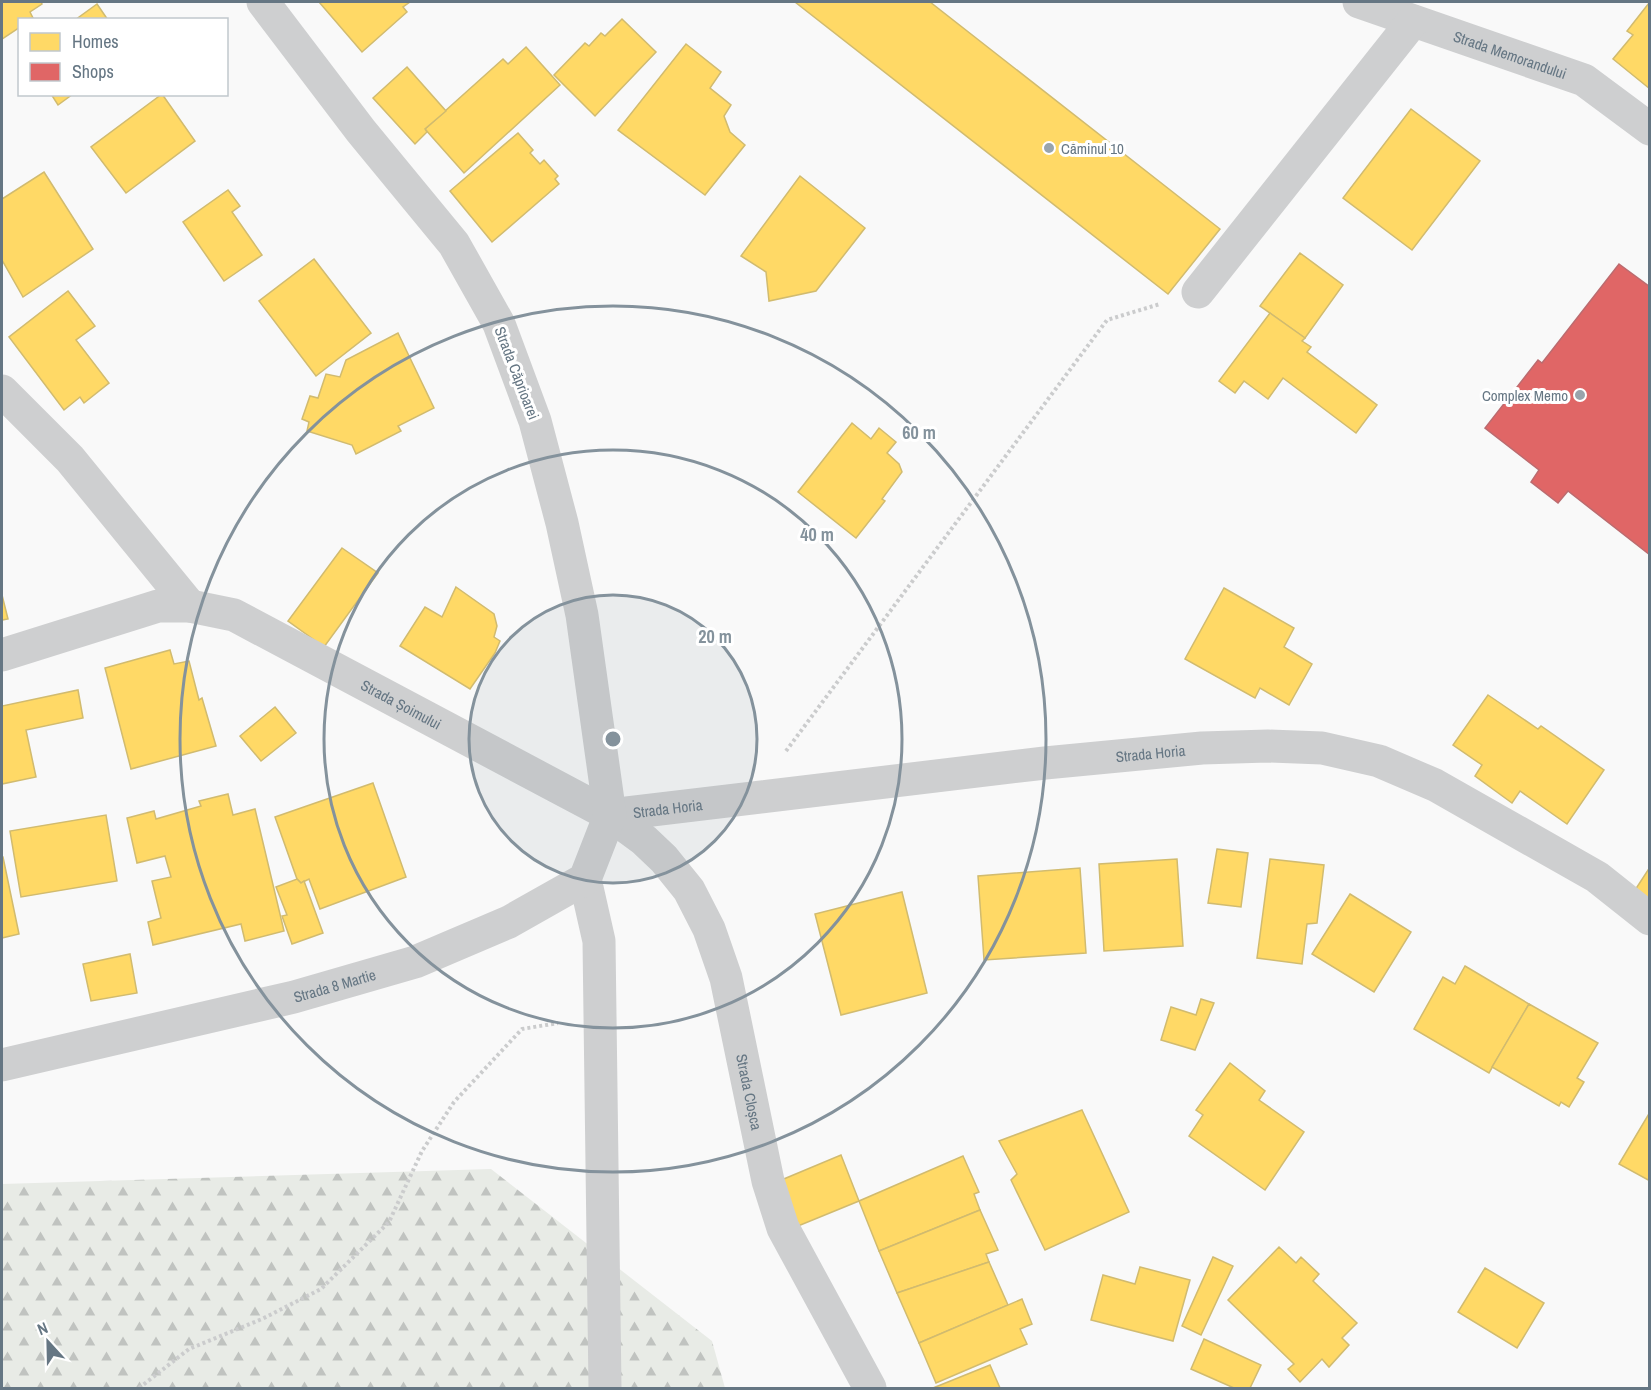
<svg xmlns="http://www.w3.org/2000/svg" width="1651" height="1390" font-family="'Archivo Narrow',sans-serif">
<defs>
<pattern id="forest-firs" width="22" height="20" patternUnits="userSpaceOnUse" patternTransform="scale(1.5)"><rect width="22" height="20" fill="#e8ebe6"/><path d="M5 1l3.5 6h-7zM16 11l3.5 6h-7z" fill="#c0c3c0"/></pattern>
</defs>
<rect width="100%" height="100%" fill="#f9f9f9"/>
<path fill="url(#forest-firs)" d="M 491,1169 L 712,1341 L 725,1388 L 2,1388 L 2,1184 Z"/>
<g fill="#ffd966" stroke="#d1bb6f" stroke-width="1.5">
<path d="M 2,2 L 41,2 L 42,4 L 30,12 L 33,18 L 20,20 L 20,27 L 2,39 Z"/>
<path d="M 319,2 L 410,2 L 403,7 L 407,12 L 362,52 Z"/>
<path d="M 795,2 L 930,2 L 1220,229 L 1168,294 Z"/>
<path d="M 1649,3 L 1650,3 L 1650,89 L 1613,59 L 1633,35 L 1627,31 Z"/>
<path d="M 97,4 L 108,20 L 75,20 Z"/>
<path d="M 622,19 L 656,52 L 595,116 L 554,75 L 585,43 L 589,46 L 601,33 L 605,36 Z"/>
<path d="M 686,44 L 721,72 L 710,88 L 731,105 L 724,116 L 730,132 L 745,145 L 705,195 L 618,130 Z"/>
<path d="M 526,47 L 560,85 L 464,173 L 425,129 L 503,59 L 508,64 Z"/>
<path d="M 407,67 L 446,111 L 425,129 L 427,132 L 415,144 L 373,98 Z"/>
<path d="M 51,94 L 73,94 L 58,105 Z"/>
<path d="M 162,94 L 195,141 L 126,193 L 91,147 Z"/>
<path d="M 1411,109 L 1480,161 L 1412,250 L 1343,198 Z"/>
<path d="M 518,133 L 533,150 L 530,153 L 540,164 L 544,160 L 558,176 L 555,179 L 559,184 L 492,242 L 450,191 Z"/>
<path d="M 44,172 L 93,249 L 23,297 L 2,260 L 2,199 Z"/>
<path d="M 800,176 L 865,228 L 816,291 L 769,301 L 766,272 L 741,256 Z"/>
<path d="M 228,190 L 240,206 L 232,212 L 262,255 L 224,281 L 183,222 Z"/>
<path d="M 1300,253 L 1343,285 L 1305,338 L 1260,306 Z"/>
<path d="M 314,259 L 371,333 L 316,376 L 259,301 Z"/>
<path d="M 68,291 L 95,326 L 76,340 L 109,383 L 84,403 L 80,397 L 64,410 L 9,337 Z"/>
<path d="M 1270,313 L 1305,338 L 1302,341 L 1311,347 L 1307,352 L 1377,405 L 1356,433 L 1283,378 L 1268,399 L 1244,381 L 1235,393 L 1219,381 Z"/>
<path d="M 398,333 L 434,408 L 398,426 L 401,431 L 356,454 L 352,445 L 307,431 L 309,422 L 302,419 L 310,396 L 318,398 L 326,374 L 340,377 L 346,360 Z"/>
<path d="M 852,423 L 871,439 L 879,428 L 896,442 L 887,453 L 899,464 L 902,472 L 882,499 L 885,501 L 856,538 L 798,492 Z"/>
<path d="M 342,548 L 378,573 L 324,647 L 288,621 Z"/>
<path d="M 456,587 L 494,614 L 497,626 L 494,637 L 500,641 L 495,653 L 470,689 L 400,646 L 425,607 L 442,617 Z"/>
<path d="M 1224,588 L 1294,628 L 1284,647 L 1312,664 L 1289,705 L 1260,688 L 1255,698 L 1185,659 Z"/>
<path d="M 2,595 L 8,619 L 2,620 Z"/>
<path d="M 170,650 L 174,664 L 189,661 L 199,700 L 202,698 L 216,746 L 131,769 L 105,668 Z"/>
<path d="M 78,690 L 83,718 L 26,730 L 36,777 L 2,784 L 2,706 Z"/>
<path d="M 1488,695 L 1538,729 L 1541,726 L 1604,770 L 1567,824 L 1520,791 L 1512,803 L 1475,776 L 1482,765 L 1453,745 Z"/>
<path d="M 275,707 L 296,733 L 261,761 L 240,736 Z"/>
<path d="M 373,783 L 406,877 L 320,909 L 309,879 L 301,883 L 297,879 L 275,817 Z"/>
<path d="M 228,794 L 233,815 L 255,809 L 284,931 L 245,941 L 241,924 L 153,945 L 148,922 L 161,918 L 152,881 L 171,877 L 165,856 L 137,863 L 127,818 L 154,811 L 156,819 L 201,806 L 199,801 Z"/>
<path d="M 106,815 L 117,881 L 21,897 L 10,831 Z"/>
<path d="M 1217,849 L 1248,853 L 1241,907 L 1208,903 Z"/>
<path d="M 2,857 L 3,857 L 19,934 L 2,938 Z"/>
<path d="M 1177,859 L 1183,946 L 1104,951 L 1099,864 Z"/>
<path d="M 1270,859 L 1324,865 L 1317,923 L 1307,924 L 1302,964 L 1257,958 Z"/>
<path d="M 1650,867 L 1650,900 L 1635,890 Z"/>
<path d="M 1080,868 L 1086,953 L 984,960 L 978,876 Z"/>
<path d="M 297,879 L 301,883 L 304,881 L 323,933 L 292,944 L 282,916 L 287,915 L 276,887 Z"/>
<path d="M 902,892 L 927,993 L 841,1015 L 815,914 Z"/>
<path d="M 1350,894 L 1411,932 L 1374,992 L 1312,954 Z"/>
<path d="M 130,954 L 137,993 L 91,1001 L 83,964 Z"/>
<path d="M 1465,966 L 1529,1004 L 1489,1073 L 1414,1029 L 1443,977 L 1455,984 Z"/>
<path d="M 1201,999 L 1214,1003 L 1195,1050 L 1161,1040 L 1171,1007 L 1196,1015 Z"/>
<path d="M 1529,1004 L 1598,1043 L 1577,1078 L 1584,1082 L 1569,1107 L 1561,1102 L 1559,1106 L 1492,1067 Z"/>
<path d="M 1230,1063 L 1265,1091 L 1259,1100 L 1304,1132 L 1265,1190 L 1189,1136 L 1203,1115 L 1196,1110 Z"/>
<path d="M 1082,1110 L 1129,1212 L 1045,1250 L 1011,1180 L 1017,1174 L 999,1141 Z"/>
<path d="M 1650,1112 L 1650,1181 L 1619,1164 Z"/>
<path d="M 841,1155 L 859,1201 L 798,1226 L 779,1181 Z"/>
<path d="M 963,1156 L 979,1192 L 974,1194 L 980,1210 L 879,1251 L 859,1201 Z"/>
<path d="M 980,1210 L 998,1250 L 986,1254 L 989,1262 L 897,1293 L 879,1251 Z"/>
<path d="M 1279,1247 L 1296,1263 L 1301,1257 L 1319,1274 L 1313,1281 L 1357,1323 L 1342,1338 L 1349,1345 L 1329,1367 L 1322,1359 L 1300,1382 L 1288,1369 L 1294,1364 L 1228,1300 Z"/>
<path d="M 1213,1257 L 1233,1266 L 1201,1335 L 1182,1326 Z"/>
<path d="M 989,1262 L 1008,1305 L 919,1343 L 897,1293 Z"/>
<path d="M 1140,1267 L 1190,1280 L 1173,1341 L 1091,1320 L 1103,1275 L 1135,1284 Z"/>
<path d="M 1485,1268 L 1544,1303 L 1517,1348 L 1458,1312 Z"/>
<path d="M 1022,1299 L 1032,1324 L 1020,1329 L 1027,1344 L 936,1383 L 919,1343 Z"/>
<path d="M 1204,1339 L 1261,1365 L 1250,1388 L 1234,1388 L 1191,1369 Z"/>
<path d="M 990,1365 L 1000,1388 L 933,1388 Z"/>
</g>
<path fill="#e06666" stroke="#bb6b6f" stroke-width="1.5" d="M 1619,264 L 1650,287 L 1650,555 L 1568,491 L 1558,503 L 1531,482 L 1539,470 L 1485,428 L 1538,360 L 1542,363 Z"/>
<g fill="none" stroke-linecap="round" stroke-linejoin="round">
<g stroke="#cbcccd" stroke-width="4" stroke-dasharray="3 3" stroke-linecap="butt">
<path d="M 786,751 L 1107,320 L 1160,304"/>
<path d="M 139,1388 L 189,1349 L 262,1319 L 321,1289 L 389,1222 L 422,1151 L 454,1102 L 522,1029 L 558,1023"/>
</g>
<g stroke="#cecfd0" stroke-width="33">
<path id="s1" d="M 1359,2 L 1584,80 L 1650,129"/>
<path d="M 1198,292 L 1413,21"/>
<path d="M 2,391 L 70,459 L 190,606"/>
<path id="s2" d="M 2,655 L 158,606 L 190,606 L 234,615 L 610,815 L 644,840 L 664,859 L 689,890 L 709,929 L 726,978 L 768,1181 L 783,1228 L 870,1388"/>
<path id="s3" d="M 610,815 L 1045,763 L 1202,748 L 1268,746 L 1322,748 L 1379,761 L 1435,785 L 1597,877 L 1650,919"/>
<path d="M 585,879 L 599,941 L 605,1388"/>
<path id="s4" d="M 2,1065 L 294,997 L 415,962 L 509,922 L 585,879 L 610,815 L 582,615 L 562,523 L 535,421 L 499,324 L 454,244 L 361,131 L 263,2"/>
</g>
</g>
<circle cx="613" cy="739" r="144" fill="#84929c" fill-opacity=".12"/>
<g fill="none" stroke="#84929c" stroke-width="3">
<circle cx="613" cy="739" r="144"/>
<circle cx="613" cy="739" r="289"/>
<circle cx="613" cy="739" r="433"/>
</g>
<g fill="#99a4ac" stroke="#fff" stroke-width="2">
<circle cx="1049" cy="148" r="6"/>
<circle cx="1580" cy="395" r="6"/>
</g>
<g text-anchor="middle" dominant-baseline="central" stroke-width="6" stroke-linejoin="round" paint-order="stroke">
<g font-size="15" fill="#657683" stroke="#fff">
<text stroke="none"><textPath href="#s1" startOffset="160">Strada Memorandului</textPath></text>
<text transform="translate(517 373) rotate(69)">Strada Căprioarei</text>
<text stroke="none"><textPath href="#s2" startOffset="430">Strada Șoimului</textPath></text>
<text stroke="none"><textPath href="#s3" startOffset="544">Strada Horia</textPath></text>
<text stroke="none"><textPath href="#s3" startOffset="58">Strada Horia</textPath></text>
<text stroke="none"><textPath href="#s4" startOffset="342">Strada 8 Martie</textPath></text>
<text stroke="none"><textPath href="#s2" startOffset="988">Strada Cloșca</textPath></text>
</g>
<g font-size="15" fill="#657683" stroke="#fff" text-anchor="start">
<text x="1061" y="148">Căminul 10</text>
<text x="1568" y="395" text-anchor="end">Complex Memo</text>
</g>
</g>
<circle cx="613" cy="739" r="9" fill="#84929c" stroke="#fff" stroke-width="3"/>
<g font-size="18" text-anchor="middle" font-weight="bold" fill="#84929c" stroke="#fff" stroke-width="6" stroke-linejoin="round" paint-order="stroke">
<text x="919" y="439">60 m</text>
<text x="817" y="541">40 m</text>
<text x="715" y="643">20 m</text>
</g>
<rect width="1651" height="1390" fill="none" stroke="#657683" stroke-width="6"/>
<rect x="18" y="18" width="210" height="78" fill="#ffffff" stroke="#c1c8cd" stroke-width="1.5"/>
<rect x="30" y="33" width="30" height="18" fill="#ffd966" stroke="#c1c8cd" stroke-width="1.5"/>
<text x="72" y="48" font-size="18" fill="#657683">Homes</text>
<rect x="30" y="63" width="30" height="18" fill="#e06666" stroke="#c1c8cd" stroke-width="1.5"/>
<text x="72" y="78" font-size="18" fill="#657683">Shops</text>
<g transform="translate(48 1342) rotate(338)" stroke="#ffffff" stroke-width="4.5" paint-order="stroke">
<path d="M0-4.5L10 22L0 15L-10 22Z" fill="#657683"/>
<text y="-9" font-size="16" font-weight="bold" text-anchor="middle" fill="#657683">N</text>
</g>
</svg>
